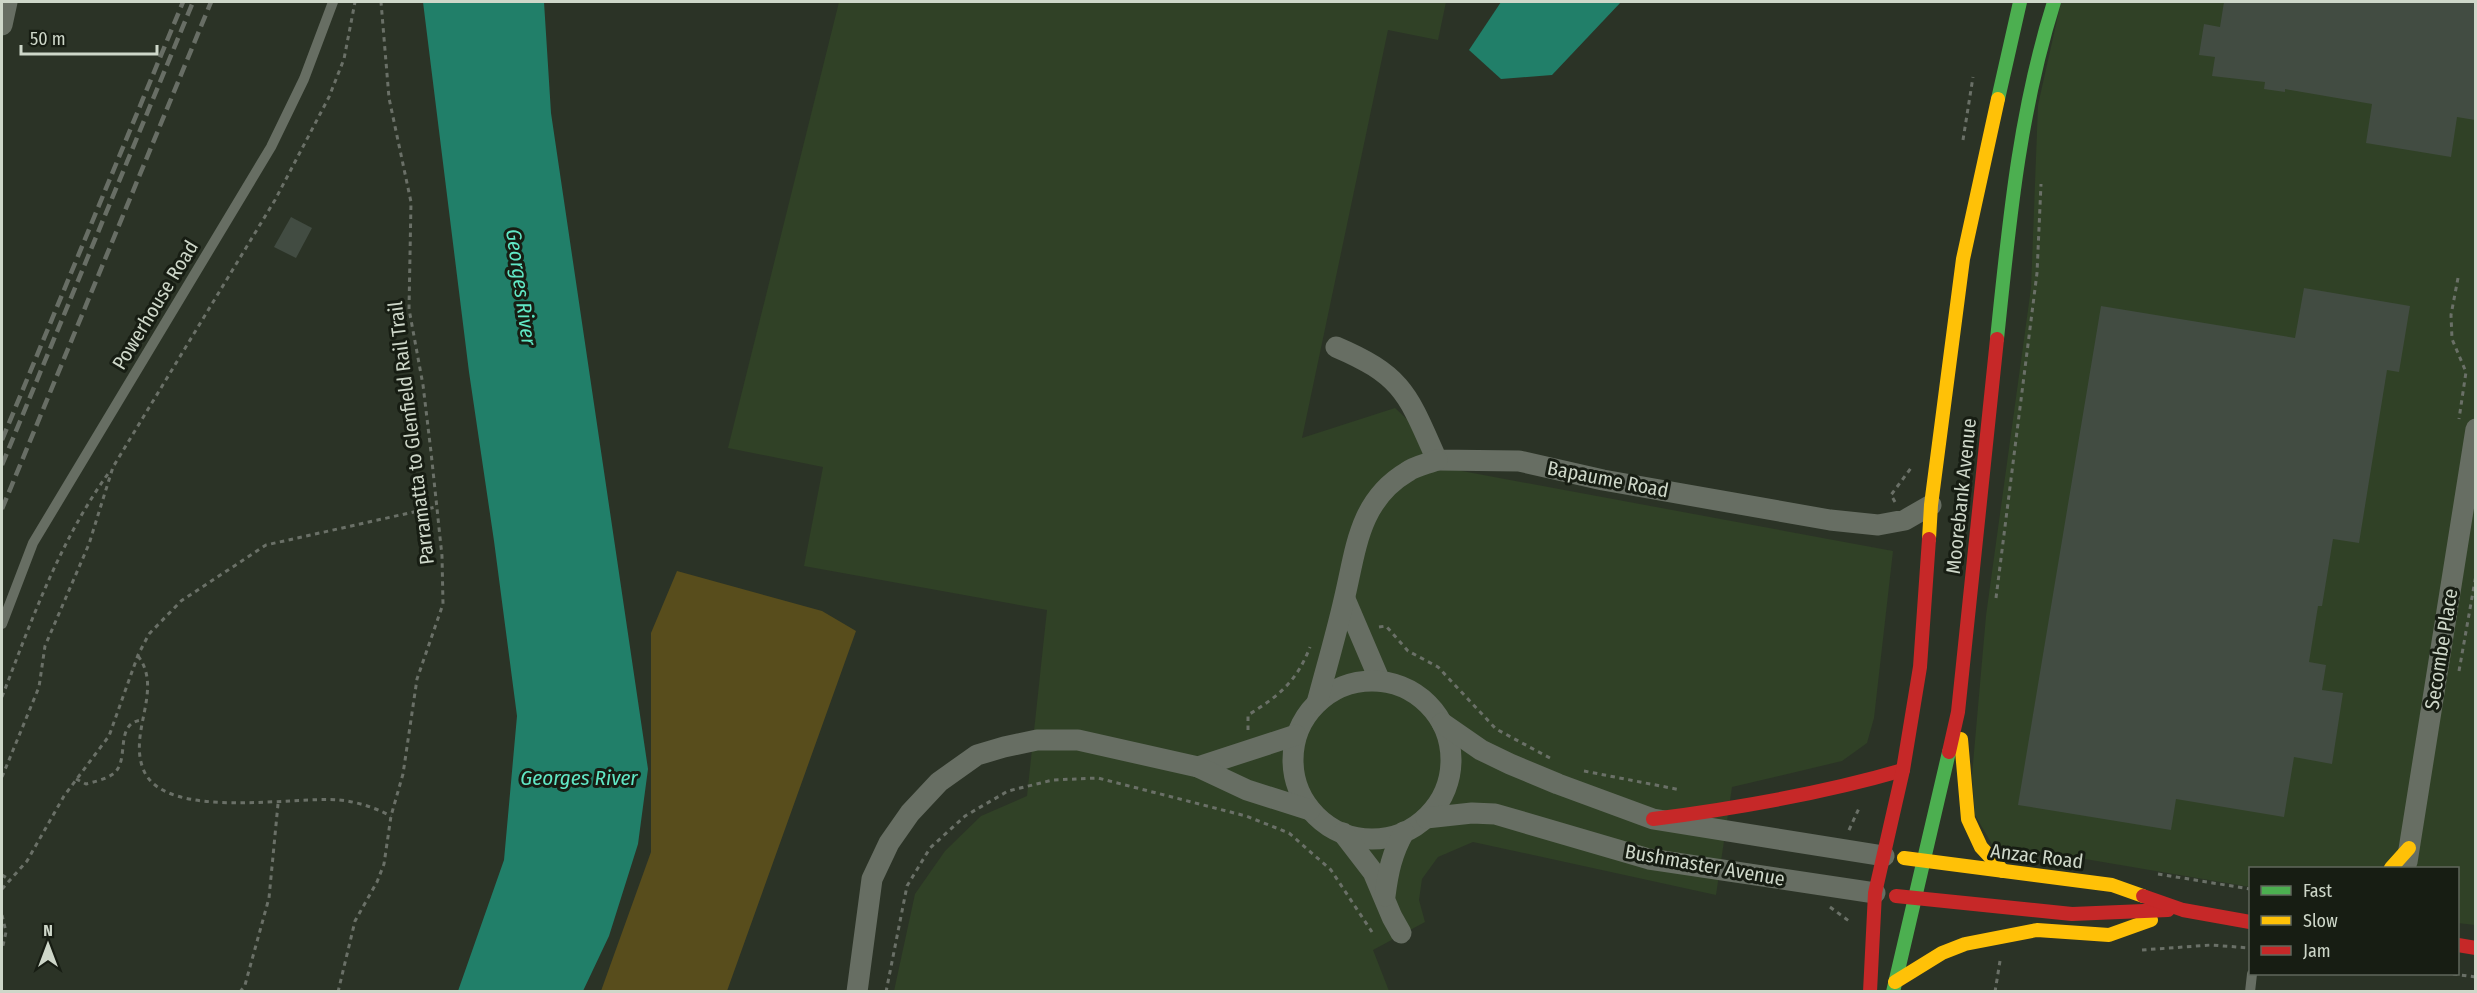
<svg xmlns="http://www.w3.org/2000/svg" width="2477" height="993" font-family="'Fira Sans Condensed',sans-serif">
<rect width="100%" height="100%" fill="#2b3326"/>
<g fill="#304126">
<path d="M 839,2 L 1446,2 L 1438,40 L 1388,30 L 1302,438 L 1395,408 L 1462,471 L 1893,551 L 1874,718 L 1867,743 L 1842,761 L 1732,787 L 1716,895 L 1473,842 L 1438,857 L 1422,879 L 1419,900 L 1425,922 L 1373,950 L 1389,991 L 894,991 L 915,894 L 945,851 L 981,816 L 1027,796 L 1047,610 L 804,566 L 823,467 L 728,448 Z"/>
<path d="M 2061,2 L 2475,2 L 2475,925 L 2458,923 L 2458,868 L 2250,868 L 2250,887 L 2020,848 L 1993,846 L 1975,815 L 1972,775 L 1986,616 L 2031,288 L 2038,105 Z"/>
</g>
<path fill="#584d1c" d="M 677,571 L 822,611 L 856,631 L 727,991 L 601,991 L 651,852 L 651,633 Z"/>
<g fill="#217f69">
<path d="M 423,2 L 544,2 L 551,113 L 648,769 L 638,844 L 609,936 L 583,991 L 458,991 L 504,860 L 517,716 L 494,541 L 469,372 Z"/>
<path d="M 1501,2 L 1621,2 L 1552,75 L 1501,79 L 1469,50 Z"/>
</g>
<g fill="#424c42">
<path d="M 2224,2 L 2475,2 L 2475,120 L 2457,117 L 2451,157 L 2366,143 L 2372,104 L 2285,89 L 2285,92 L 2264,89 L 2265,82 L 2212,76 L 2215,57 L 2199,55 L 2204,24 L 2220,27 Z"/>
<path d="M 291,217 L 312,228 L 296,258 L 274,247 Z"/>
<path d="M 2304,288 L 2410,306 L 2399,372 L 2387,370 L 2359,543 L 2333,539 L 2322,606 L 2318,606 L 2309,662 L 2326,665 L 2322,690 L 2343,693 L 2332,764 L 2294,757 L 2284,817 L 2176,799 L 2171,830 L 2018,805 L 2101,306 L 2295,338 Z"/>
</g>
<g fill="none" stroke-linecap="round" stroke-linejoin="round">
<g stroke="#6a7067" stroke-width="3" stroke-dasharray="4.5 4.5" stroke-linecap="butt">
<path d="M 1963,140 L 1973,77"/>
<path d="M 2458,278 L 2451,315 L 2452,339 L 2466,372 L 2459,419"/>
<path d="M 1895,502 L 1891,495 L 1911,468"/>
<path d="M 1996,598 L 2037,273 L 2041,184"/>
<path d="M 1379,627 L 1386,626 L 1408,651 L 1438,667 L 1496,729 L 1550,758"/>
<path d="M 138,656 C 164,690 127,733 144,771 C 166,821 294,796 339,800 C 358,802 373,807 391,816"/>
<path d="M 2459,671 L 2476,575"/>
<path d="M 2,697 C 32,619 60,540 110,471"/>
<path d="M 1248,730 L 1248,715 C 1279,696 1297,681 1310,647"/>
<path d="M 1584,771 L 1681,790"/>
<path d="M 2,777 L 39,687 L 45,646 L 89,544 L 113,467 L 275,200 L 329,97 L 344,59 L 355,2"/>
<path d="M 76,779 L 86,784 C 94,782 106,779 113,774 C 131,761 113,723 142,720"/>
<path d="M 1849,830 L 1860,806"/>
<path d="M 2158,874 L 2250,889"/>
<path d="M 2,875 L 10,880"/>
<path d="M 2,889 L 27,861 L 64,796 L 109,736 L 138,655 L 149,634 L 181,601 L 266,545 L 436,507"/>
<path d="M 1830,907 L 1849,921"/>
<path d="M 2,915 L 6,932 L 2,950"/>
<path d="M 2142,950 L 2211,945 L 2250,948"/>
<path d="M 2453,974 L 2476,977"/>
<path d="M 240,992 L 245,985 L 269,898 L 278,804"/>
<path d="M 338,992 L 355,921 L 377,882 L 384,864 L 391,816 L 403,774 L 417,679 L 443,604 L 442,556 L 431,452 L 423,385 L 409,309 L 411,202 L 389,98 L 381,2"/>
<path d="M 886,992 L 907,886 L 930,848 L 965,816 L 1008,791 L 1053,780 L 1098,778 L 1246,816 L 1289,833 L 1331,870 L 1372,932"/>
<path d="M 1995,992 L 2000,961"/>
</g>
<g stroke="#676e63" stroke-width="10">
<path d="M 2,624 L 33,543 L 271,147 L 304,79 L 333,2"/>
<path d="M 2250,992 L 2252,974"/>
</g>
<g stroke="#676e63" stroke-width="21">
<path d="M 2,25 L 7,2"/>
<path d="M 1336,347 C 1404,376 1408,395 1437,460 L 1519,461 L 1603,480 L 1830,520 L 1878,525 L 1905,520 L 1931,505"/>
<path d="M 1345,599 L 1380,681"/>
<circle cx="1372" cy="760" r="79"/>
<path d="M 1317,703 C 1326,669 1336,635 1344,600 C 1356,551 1358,501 1407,472 C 1415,466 1427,464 1437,460"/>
<path d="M 1442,723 L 1481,750 L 1510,764 L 1558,784 L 1653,819 L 1884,856"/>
<path d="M 1198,767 L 1296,735"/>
<path d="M 1426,818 L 1472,813 L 1495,814 L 1649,859 L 1875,893"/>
<path d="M 1343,833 L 1373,872 L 1392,917 L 1401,933"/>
<path d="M 2407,862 L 2476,429"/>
<path d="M 1385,896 C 1388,872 1392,853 1404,832"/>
<path d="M 857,992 L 872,879 L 889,843 L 910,813 L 939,782 L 977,755 L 1004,747 L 1037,740 L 1078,740 L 1198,767 L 1247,790 L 1310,810"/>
</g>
<g stroke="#4caf50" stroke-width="14">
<path d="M 1998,99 L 2020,2"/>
<path d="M 1997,339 C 2009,224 2019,113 2054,2"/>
<path d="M 1893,992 L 1949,752"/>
</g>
<g stroke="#ffc107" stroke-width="14">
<path d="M 1929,539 L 1931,505 L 1963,259 L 1998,99"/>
<path d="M 1961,739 L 1968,819 L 1981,847 L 2003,871"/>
<path d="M 1904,858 L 2112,885 L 2143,896"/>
<path d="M 2391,868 L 2409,848"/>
<path d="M 1895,982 L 1942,953 L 1965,944 L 2037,930 L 2109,935 L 2151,920"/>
</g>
<g stroke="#c62828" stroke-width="14">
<path d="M 1949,752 L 1958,712 L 1997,339"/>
<path d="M 1653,819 C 1738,808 1821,794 1903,770"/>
<path d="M 1896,896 L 2072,914 L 2168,910"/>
<path d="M 2143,896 L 2183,910 L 2250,922"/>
<path d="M 2458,945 L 2476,948"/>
<path d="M 1870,992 L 1875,893 L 1903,770 L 1920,667 L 1929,539"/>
</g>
<g stroke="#686e65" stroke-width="4.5" stroke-dasharray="12 6" stroke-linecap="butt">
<path d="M 2,440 L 183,2"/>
<path d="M 2,465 L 193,2"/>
<path d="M 2,509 L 211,2"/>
</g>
</g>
<g text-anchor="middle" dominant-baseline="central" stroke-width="6" stroke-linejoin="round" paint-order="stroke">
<g font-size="20" fill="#ced7c9" stroke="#171d13">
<text transform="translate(155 305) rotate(-59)">Powerhouse Road</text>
<text transform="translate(411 433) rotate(-97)">Parramatta to Glenfield Rail Trail</text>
<text transform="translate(1608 479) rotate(11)">Bapaume Road</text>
<text transform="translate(1961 496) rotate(-84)">Moorebank Avenue</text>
<text transform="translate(2441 649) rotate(-81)">Secombe Place</text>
<text transform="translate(2037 856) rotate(7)">Anzac Road</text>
<text transform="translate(1705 865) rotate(10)">Bushmaster Avenue</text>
</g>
<g font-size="21" font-style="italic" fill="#61e8c6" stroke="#171d13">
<text transform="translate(521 287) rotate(82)">Georges River</text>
<text x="579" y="778">Georges River</text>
</g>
</g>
<rect width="2477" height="993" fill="none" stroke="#ced7c9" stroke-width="6"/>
<rect x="2249" y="867" width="210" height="108" fill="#171d13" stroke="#60675c" stroke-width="1.5"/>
<rect x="2261" y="886" width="30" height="9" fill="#4caf50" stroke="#60675c" stroke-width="1.5"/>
<text x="2303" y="897" font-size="18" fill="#ced7c9">Fast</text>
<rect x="2261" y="916" width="30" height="9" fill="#ffc107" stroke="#60675c" stroke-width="1.5"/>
<text x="2303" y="927" font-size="18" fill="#ced7c9">Slow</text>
<rect x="2261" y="946" width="30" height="9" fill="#c62828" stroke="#60675c" stroke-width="1.5"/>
<text x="2303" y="957" font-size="18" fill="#ced7c9">Jam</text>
<g transform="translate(48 945)" stroke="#171d13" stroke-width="4.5" paint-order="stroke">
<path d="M0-4.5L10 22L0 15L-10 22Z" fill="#ced7c9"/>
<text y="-9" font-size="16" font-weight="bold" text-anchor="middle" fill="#ced7c9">N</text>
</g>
<path d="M21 45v9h136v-9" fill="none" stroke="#ced7c9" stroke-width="3"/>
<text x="30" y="45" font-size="18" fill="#ced7c9" stroke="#171d13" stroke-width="4.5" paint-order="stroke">50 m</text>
</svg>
